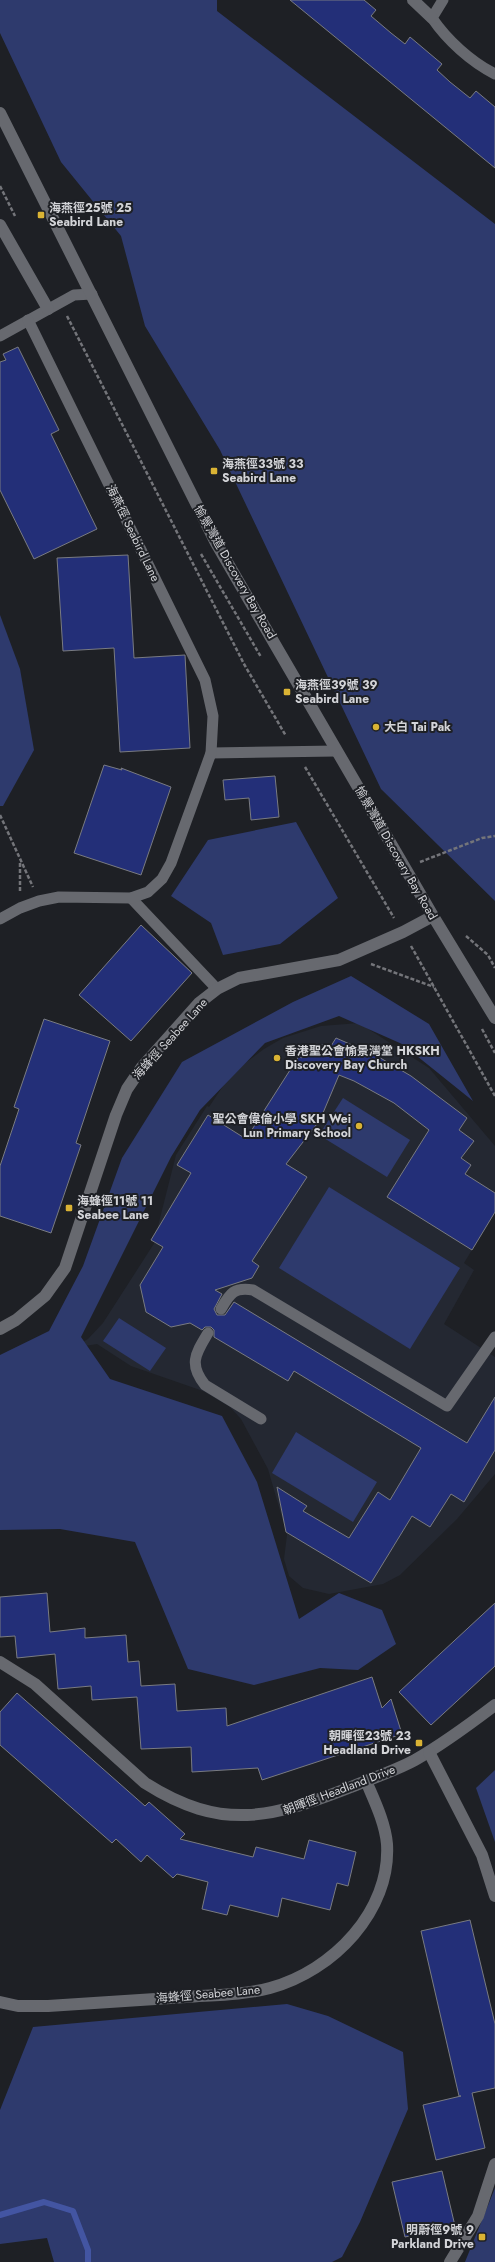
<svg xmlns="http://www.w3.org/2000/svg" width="495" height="2262" font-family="Jost,'Noto Sans TC',sans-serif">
<rect width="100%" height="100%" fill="#1e2025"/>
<path fill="#242832" d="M 359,1023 L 429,1068 L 495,1146 L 495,1212 L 464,1263 L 474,1270 L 444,1324 L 495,1357 L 495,1474 L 457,1519 L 400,1575 L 383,1584 L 329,1594 L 303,1588 L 289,1576 L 284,1559 L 287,1535 L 268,1469 L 241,1419 L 230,1407 L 203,1391 L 131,1366 L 97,1344 L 73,1348 L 88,1339 L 103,1323 L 155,1242 L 151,1240 L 158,1226 L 176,1155 L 207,1106 L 209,1107 L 225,1083 L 240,1067 L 264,1049 L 283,1038 L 321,1026 Z"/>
<g fill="#2e3a6d">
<path d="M 0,0 L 217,0 L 217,11 L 495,224 L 495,901 L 381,789 L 220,450 L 145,326 L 121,236 L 61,162 L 0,33 Z"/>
<path d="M 0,615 L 20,669 L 34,750 L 3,806 L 0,806 Z"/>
<path d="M 296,822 L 338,898 L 280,944 L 223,955 L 211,923 L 171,896 L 208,840 Z"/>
<path d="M 351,976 L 429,1024 L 473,1101 L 402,1044 L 339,1016 L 265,1043 L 200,1110 L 171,1157 L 81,1337 L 110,1379 L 222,1416 L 257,1482 L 299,1619 L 339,1593 L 382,1610 L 396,1644 L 358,1670 L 320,1668 L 254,1685 L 188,1669 L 135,1542 L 60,1529 L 0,1530 L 0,1355 L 49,1331 L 83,1266 L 122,1158 L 182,1062 L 293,1002 Z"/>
<path d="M 343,1098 L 410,1140 L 387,1177 L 319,1135 Z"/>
<path d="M 329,1187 L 460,1268 L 410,1349 L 279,1268 Z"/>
<path d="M 119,1318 L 166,1348 L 150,1371 L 103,1341 Z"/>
<path d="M 296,1432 L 377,1482 L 353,1522 L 272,1473 Z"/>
<path d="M 495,1770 L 495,1842 L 476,1788 Z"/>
<path d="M 287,2004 L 328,2016 L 403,2052 L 408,2109 L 360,2222 L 342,2257 L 332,2262 L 54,2262 L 47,2238 L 0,2244 L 0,2110 L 33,2027 Z"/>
<path d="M 495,2188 L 495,2262 L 465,2262 Z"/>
</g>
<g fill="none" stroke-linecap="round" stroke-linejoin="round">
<path stroke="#4355a2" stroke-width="6" d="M 0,2215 L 44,2202 L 73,2211 L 88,2250 L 88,2262"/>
</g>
<g fill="#232f78" stroke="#797b81">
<path d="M 290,0 L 364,0 L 376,10 L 371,16 L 391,33 L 405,44 L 410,37 L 442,64 L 437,70 L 450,82 L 470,98 L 476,91 L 495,107 L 495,168 Z"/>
<path d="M 18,347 L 59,430 L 51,434 L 97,529 L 34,559 L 0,490 L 0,362 L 6,360 L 3,354 Z"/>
<path d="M 128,555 L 134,658 L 185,655 L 190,748 L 120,752 L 114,648 L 63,651 L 57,558 Z"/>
<path d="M 104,765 L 122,770 L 121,768 L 171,787 L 141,875 L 74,853 Z"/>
<path d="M 275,776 L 279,817 L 251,820 L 249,798 L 225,800 L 223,780 Z"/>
<path d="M 141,925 L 192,973 L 131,1041 L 79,995 Z"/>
<path d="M 44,1019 L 110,1041 L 76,1143 L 81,1145 L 51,1233 L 0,1216 L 0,1166 L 19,1109 L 14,1107 Z"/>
<path d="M 336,1038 L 377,1056 L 411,1076 L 467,1118 L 459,1130 L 474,1141 L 461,1158 L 471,1165 L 465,1174 L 495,1193 L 495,1212 L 472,1250 L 387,1197 L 429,1130 L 394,1103 L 354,1081 L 339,1075 L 320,1120 L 286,1164 L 307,1177 L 252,1261 L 259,1266 L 252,1278 L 215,1290 L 222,1294 L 214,1309 L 217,1315 L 225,1315 L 234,1302 L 467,1443 L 495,1397 L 495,1450 L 464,1502 L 451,1494 L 430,1527 L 412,1516 L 371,1583 L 286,1532 L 277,1487 L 307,1506 L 303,1511 L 349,1538 L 378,1492 L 390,1500 L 421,1448 L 294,1371 L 288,1381 L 214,1337 L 214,1330 L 211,1327 L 205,1327 L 202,1330 L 190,1323 L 171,1327 L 146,1312 L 140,1285 L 163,1247 L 151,1240 L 191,1173 L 177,1165 L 208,1115 L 246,1139 L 299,1056 L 302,1058 L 314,1044 L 331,1046 Z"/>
<path d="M 47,1593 L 50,1632 L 85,1628 L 85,1638 L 126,1635 L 128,1662 L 139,1661 L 141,1686 L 175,1684 L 177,1711 L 226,1708 L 227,1726 L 372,1677 L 382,1708 L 391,1699 L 402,1734 L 262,1780 L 258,1768 L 192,1772 L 191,1747 L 141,1749 L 137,1697 L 92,1700 L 91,1686 L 58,1689 L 55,1654 L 17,1658 L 15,1636 L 0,1637 L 0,1597 Z"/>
<path d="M 495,1603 L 495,1666 L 431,1725 L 399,1692 Z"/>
<path d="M 17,1693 L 145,1806 L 149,1802 L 185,1834 L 180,1839 L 253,1857 L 256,1847 L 304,1859 L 309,1840 L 356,1852 L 348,1886 L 337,1883 L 330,1910 L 282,1898 L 278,1917 L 230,1905 L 227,1915 L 202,1909 L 208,1882 L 177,1874 L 173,1878 L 147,1855 L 141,1862 L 116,1839 L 112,1843 L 0,1745 L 0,1712 Z"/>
<path d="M 470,1920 L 495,2024 L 495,2088 L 472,2093 L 485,2148 L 436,2160 L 423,2105 L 461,2096 L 459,2096 L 421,1931 Z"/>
<path d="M 442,2171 L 455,2226 L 405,2237 L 392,2182 Z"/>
</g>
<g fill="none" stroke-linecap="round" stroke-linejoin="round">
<g stroke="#74757a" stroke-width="2.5" stroke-dasharray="4 2" stroke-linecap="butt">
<path d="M 0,186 L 15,216"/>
<path d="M 67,316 L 244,664 L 286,736"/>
<path d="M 201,554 L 261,657"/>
<path d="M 305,767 L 394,918"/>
<path d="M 0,815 L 33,887"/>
<path d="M 420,862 L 482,838 L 495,836"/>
<path d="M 20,863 L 20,892"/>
<path d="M 466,936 L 488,955 L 495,968"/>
<path d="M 411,946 L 495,1096"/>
<path d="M 371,964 L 434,987"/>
<path d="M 482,1029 L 495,1053"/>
</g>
<g stroke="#67696f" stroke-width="11">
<path d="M 443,0 L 432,18 C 447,40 471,62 495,74"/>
<path d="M 0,336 L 74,295 L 92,294"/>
<path d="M 211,753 L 336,751"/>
<path d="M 131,898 L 217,989"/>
<path d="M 0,919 L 20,908 L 39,901 L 59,897 L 131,898 L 148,892 L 162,879 L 171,863 L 211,753 L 213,716 L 205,680 L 28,320"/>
<path d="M 221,1309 C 230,1293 234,1287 253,1290 L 447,1406 L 495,1337"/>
<path d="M 208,1333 C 196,1353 188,1364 205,1385 L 261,1419"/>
</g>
<g stroke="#67696f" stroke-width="12">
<path d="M 413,0 L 432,18"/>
<path d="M 0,225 L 48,309"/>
<path d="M 0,1329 L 16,1320 L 45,1296 L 65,1268 L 116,1115 L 127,1089 L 142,1067 L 199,1003 L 217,989 L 239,978 L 339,960 L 403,932 L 433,916"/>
<path d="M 0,1662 L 35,1684 L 145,1783 C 222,1832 272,1818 351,1787 C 372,1778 395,1771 415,1760 C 443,1744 470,1724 495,1705"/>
<path d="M 429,1752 L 482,1855 L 495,1896"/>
<path d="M 0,2002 L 18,2006 L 48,2006 C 94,2003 140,2000 186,1997 C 214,1995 243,1995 270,1988 C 333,1971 391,1911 387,1844 C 385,1822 374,1800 366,1781"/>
<path d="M 450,2262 L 478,2216 L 495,2164"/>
</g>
<path stroke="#67696f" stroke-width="12" d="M 0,113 L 216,543 L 433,916 L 495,1018"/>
</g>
<g fill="#dab334" stroke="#1e2025" stroke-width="1.5">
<rect x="37" y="211" width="8" height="8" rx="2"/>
<rect x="210" y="467" width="8" height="8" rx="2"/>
<rect x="283" y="688" width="8" height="8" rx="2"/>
<circle cx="376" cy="727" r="4"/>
<circle cx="277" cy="1058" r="4"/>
<circle cx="359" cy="1126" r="4"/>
<rect x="65" y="1204" width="8" height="8" rx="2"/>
<rect x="415" y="1739" width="8" height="8" rx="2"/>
<rect x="478" y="2233" width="8" height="8" rx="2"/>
</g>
<g text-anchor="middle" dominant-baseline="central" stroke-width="4" stroke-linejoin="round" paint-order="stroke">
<g font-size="12" font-weight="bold" fill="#d3d4d8" stroke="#1e2025" text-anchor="start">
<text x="49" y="208">海燕徑25號 25<tspan x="49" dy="14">Seabird Lane</tspan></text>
<text x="222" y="464">海燕徑33號 33<tspan x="222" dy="14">Seabird Lane</tspan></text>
<text x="295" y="685">海燕徑39號 39<tspan x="295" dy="14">Seabird Lane</tspan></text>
<text x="384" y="727">大白 Tai Pak</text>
<text x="285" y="1051">香港聖公會愉景灣堂 HKSKH<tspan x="285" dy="14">Discovery Bay Church</tspan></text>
<text x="351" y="1119" text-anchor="end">聖公會偉倫小學 SKH Wei<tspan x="351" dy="14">Lun Primary School</tspan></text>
<text x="77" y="1201">海蜂徑11號 11<tspan x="77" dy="14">Seabee Lane</tspan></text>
<text x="411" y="1736" text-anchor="end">朝暉徑23號 23<tspan x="411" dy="14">Headland Drive</tspan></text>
<text x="474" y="2230" text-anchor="end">明蔚徑9號 9<tspan x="474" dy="14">Parkland Drive</tspan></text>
</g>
<g font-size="12" fill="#d3d4d8" stroke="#1e2025">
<text transform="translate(133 533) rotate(64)">海燕徑 Seabird Lane</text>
<text transform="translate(235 572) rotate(60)">愉景灣道 Discovery Bay Road</text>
<text transform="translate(396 853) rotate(60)">愉景灣道 Discovery Bay Road</text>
<text transform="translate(170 1039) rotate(-48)">海蜂徑 Seabee Lane</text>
<text transform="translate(339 1790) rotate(-21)">朝暉徑 Headland Drive</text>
<text transform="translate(208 1994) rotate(-5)">海蜂徑 Seabee Lane</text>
</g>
</g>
</svg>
